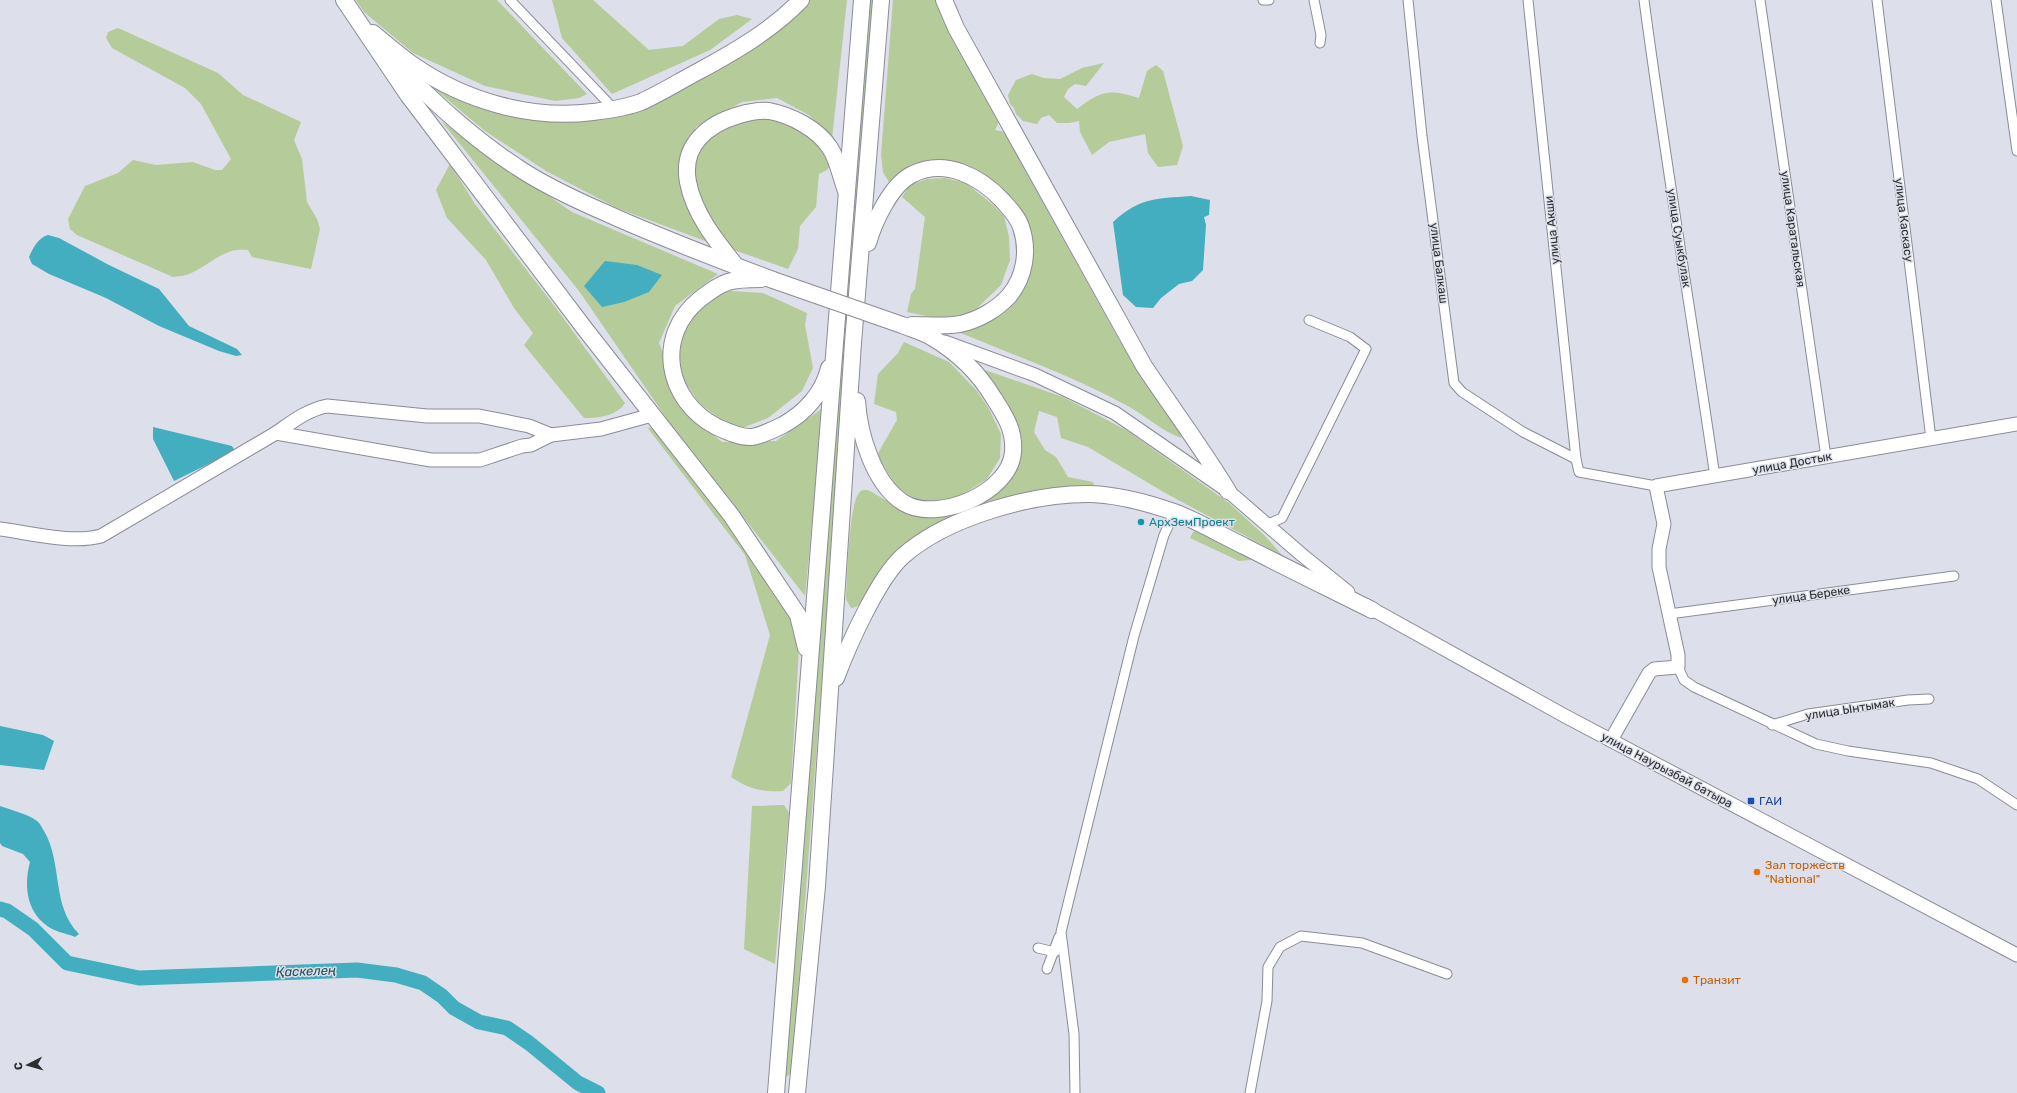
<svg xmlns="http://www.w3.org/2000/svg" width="2017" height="1093" font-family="Rubik,sans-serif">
<rect width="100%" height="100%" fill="#dddfea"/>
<g fill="#b5cb99">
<path d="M 356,0 L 497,0 L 587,94 L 579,98 L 555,101 L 485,86 L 413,53 L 364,12 Z"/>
<path d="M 552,0 L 593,0 L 649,50 L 683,46 L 719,19 L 737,15 L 752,19 L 710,50 L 612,94 L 562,38 Z"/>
<path d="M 808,0 L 847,0 L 832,139 L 809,115 L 777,98 L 742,102 L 696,127 L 681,165 L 713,244 L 617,208 L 546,171 L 485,131 L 412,70 L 451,93 L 612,115 Z"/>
<path d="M 868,0 L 874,0 L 792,1072 L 785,1078 L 829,477 Z"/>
<path d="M 893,0 L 939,0 L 1000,119 L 995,130 L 1010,133 L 1019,160 L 1122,345 L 1171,413 L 1180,431 L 1181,438 C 1160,430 1145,415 1126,405 C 1072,376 1014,355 958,332 L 1005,310 L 1025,281 L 1029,249 L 975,172 L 900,178 L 889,182 L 883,172 L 881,155 Z"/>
<path d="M 118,28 L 218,73 L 243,95 L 301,122 L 294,140 L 302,159 L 307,202 L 317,219 L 320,229 L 311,269 L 252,257 L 248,250 C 225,246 209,266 189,274 C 184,276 178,276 173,277 L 77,235 L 70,229 L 68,219 L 85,186 L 118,173 L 133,160 L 156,165 L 193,162 L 215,170 L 222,170 L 231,159 L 201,104 L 185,88 L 112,48 L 106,38 L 108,32 Z"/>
<path d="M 1104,63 L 1086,86 L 1075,84 L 1068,89 L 1064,97 L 1077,109 C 1102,90 1109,89 1139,98 L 1147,71 L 1156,65 L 1163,71 L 1183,146 L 1177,165 L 1158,167 L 1148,153 L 1145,134 L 1109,142 L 1092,155 L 1080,132 L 1079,121 L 1069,123 L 1057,123 L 1049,115 L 1041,118 L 1037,124 L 1023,121 L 1016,114 L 1014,108 L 1010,104 L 1008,95 L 1016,80 L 1032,74 L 1044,78 L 1060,79 L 1082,68 Z"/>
<path d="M 749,117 L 785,120 L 816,141 L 832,162 L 827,170 L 819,174 L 816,207 L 800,226 L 798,249 L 788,269 L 734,250 L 713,229 L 695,184 L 696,153 L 723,126 Z"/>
<path d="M 442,122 L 572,212 L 718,274 L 675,306 L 659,343 L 689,415 L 722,442 L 776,441 L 823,408 L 805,596 L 669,422 L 579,291 Z"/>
<path d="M 450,164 L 475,204 L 553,304 L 625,403 C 617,416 598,418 584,418 L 524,345 L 533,333 L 514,308 L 486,260 L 447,218 L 436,190 Z"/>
<path d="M 945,178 L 966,183 L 992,204 L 1004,216 L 1009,237 L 1010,260 L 1001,285 L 971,314 L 936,318 L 907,312 L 911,294 L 915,289 L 925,217 L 902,197 L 910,185 L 927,179 Z"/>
<path d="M 731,291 L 763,293 L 807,313 L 805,325 L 813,368 L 802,391 L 768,418 L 742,428 L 728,425 L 699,403 L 681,376 L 676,358 L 679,339 L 695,313 L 719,293 Z"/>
<path d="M 904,342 L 949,362 L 977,391 L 989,409 L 1001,434 L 1000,458 L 987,479 L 955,499 L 920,501 L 898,489 L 877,455 L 897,420 L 896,412 L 874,404 L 878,374 L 898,353 Z"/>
<path d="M 979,368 L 1063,397 L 1126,430 L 1229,503 L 1265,536 L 1283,556 L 1167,494 L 1088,447 L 1061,438 L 1057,417 L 1039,411 L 1034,432 L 1045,450 L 1056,457 L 1068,477 L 1093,482 L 1095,488 C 1083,488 1071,486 1059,488 C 1021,493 952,512 922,534 C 912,542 893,552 886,562 C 877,574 869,607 851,608 L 846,599 C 847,580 849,504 859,493 C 862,489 866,490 870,491 L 906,512 L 972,503 L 1016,463 Z"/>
<path d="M 647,427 L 661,432 L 791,613 L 799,648 L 791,783 L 783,791 C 761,792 749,789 731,777 L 770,635 L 745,555 Z"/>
<path d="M 1196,531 L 1204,533 L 1252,557 L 1251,560 L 1239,561 L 1190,538 L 1193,532 Z"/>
<path d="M 784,805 L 789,813 L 775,964 L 744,949 L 752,806 Z"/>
</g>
<g fill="#43aebf">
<path d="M 1191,196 L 1210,200 L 1209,215 L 1204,217 L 1206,225 L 1203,270 L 1192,281 L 1179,284 L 1161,298 L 1153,308 L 1136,307 L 1123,295 L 1113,222 C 1141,197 1155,199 1191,196 Z"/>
<path d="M 48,235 L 59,238 L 109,265 L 159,289 L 189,326 L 237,349 L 242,355 L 236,356 L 219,351 L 159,326 L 106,298 L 49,274 L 32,264 L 29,257 C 33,248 38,238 48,235 Z"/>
<path d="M 605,261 L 637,265 L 662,275 L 649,292 L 624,302 L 602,307 L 584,286 Z"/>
<path d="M 153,427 L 232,446 L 235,451 L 174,481 L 153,439 Z"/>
<path d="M 0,726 L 43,735 L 54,741 L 44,770 L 0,765 Z"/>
<path d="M 0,806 C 11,810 28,814 37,821 C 40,823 42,828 44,831 C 63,863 51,906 79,934 L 75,937 C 66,933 54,932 46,925 C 26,910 24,884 30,862 L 23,854 L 2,846 L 0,843 Z"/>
</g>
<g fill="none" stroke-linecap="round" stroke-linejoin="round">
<path stroke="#43aebf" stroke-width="15" d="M 0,909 L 7,911 L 33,929 L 67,963 L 139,978 L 357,970 L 396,975 L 423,983 L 442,996 L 454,1008 L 479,1022 L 507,1028 L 529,1043 L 578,1083 L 598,1093"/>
<defs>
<g id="street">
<path d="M 510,0 L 614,109"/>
<path d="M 1263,0 L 1269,0"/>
<path d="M 1314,0 L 1321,35 L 1320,43"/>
<path d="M 1408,0 L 1422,136 L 1454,383 L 1462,392 L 1523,432 L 1576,459"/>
<path d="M 1528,0 L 1576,459 L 1579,472 L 1656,486"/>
<path d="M 1644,0 C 1665,159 1692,318 1715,477"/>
<path d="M 1760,0 L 1826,457"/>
<path d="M 1877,0 L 1931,439"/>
<path d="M 1996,0 L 2017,151"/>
<path d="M 1268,524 L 1282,518 L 1366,349 L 1350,337 L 1309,320"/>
<path d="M 1669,614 L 1954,576"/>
<path d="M 1678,667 L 1684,680 L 1694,687 L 1816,744 L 1848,751 L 1931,763 L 1978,779 L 2017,805"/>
<path d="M 1772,725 L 1808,714 L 1908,700 L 1929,699"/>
<path d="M 1038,948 L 1055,952"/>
<path d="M 1047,969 L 1059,937"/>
<path d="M 1075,1093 L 1074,1034 L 1061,932 L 1134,636 L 1164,535 L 1175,512"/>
<path d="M 1250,1093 L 1267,1001 L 1268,967 L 1280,947 L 1301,936 L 1362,943 L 1447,974"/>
</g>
<g id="secondary">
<path d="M 945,342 L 1035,375 L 1115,413 L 1228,491 L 1302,555 L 1348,592"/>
<path d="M 276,433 L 431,460 L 480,460 L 522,446 L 531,445 L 551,435 L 601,429 L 652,415"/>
<path d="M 0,529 C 30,533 72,544 101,536 L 276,433 C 292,422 307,410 327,406 L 427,416 L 479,416 L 529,426 L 551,435"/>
<path d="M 1365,605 L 1565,716 L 2017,955"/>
<path d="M 1611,740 L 1649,673 L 1654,669 L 1678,667 L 1678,655 L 1659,567 L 1659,549 L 1664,524 L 1656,486 L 2017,424"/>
</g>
<g id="highway">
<path d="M 344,0 L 408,95 L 585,329 L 731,515 L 798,615 L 806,648"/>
<path d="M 944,0 L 956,28 L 1144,366 C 1172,408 1202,448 1228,491"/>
<path d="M 373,33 C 386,44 399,55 413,65 C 465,101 531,120 593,112 C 609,110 626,108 641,102 C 661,93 680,81 699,71 C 736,51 772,30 801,0"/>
<path d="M 395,63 C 433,101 472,138 517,167 C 545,186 576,200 606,213 C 661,238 717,259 773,280"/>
<path d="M 868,243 C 874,222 891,184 913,174 C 946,158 980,177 1002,200 C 1009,208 1018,217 1021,227 C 1029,250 1025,277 1009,296 C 997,309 979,320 960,324 C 945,327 928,325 912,325"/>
<path d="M 736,266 C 716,241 694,214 688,182 C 681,145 708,124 739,115 C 749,112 760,110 769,111 C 791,115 818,129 830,148 C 838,160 841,178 846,191"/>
<path d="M 761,279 C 731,279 724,280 700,299 C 654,336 666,401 717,427 C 726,431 741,438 752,437 C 763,435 773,430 783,425 C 805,413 823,393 829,368"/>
<path d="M 857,401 C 859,434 874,485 904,503 C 937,523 1010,493 1013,452 C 1015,430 1004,414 993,397 C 978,372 958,353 933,338 C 924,332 912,329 902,325"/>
<path d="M 836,678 C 848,646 878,578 903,556 C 947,517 1033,493 1091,494 C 1119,495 1148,503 1174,512 C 1198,521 1221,535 1244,546 C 1287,568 1330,589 1372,610"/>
<path d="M 776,1093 C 804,729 836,365 862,0"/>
<path d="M 797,1093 L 817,886 L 853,343 L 881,0"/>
</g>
</defs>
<use href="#street" stroke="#8a8c96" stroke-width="11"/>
<use href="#secondary" stroke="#8a8c96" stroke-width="15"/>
<use href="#highway" stroke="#8a8c96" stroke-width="18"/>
<use href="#street" stroke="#fff" stroke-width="9"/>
<use href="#secondary" stroke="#fff" stroke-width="13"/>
<use href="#highway" stroke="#fff" stroke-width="16"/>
<defs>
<path id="highway-bridge" d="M 773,280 L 902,325"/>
</defs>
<use href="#highway-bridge" stroke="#8a8c96" stroke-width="18" stroke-linecap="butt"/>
<use href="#highway-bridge" stroke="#fff" stroke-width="16"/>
</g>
<circle fill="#0f9aa8" stroke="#dddfea" stroke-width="1.5" cx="1141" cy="522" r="4"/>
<rect fill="#1a4fb4" stroke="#dddfea" stroke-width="1.5" x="1747" y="797" width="8" height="8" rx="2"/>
<g fill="#e8710a" stroke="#dddfea" stroke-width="1.5">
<circle cx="1757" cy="872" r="4"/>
<circle cx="1685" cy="980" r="4"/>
</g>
<g text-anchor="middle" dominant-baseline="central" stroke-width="3" stroke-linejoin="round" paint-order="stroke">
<g font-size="12" fill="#2d2e32" stroke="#dddfea">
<text transform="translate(1904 220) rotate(83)">улица Каскасу</text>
<text transform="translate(1793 229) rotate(82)">улица Каратальская</text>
<text transform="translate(1552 230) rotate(-96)">улица Акши</text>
<text transform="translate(1679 238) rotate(81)">улица Суыкбулак</text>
<text transform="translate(1439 263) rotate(83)">улица Балкаш</text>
<text transform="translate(1792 463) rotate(-10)">улица Достык</text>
<text transform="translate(1811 595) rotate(-8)">улица Береке</text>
<text transform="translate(1850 709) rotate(-9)">улица Ынтымак</text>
<text transform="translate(1667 770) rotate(28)">улица Наурызбай батыра</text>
</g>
<g font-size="12" fill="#0d838f" stroke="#dddfea" text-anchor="start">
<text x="1149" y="522">АрхЗемПроект</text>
</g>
<g font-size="12" fill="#164399" stroke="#dddfea" text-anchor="start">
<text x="1759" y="801">ГАИ</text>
</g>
<g font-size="12" fill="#c56008" stroke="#dddfea" text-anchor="start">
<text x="1765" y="865">Зал торжеств<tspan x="1765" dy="14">"National"</tspan></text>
<text x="1693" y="980">Транзит</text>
</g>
<g font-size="13" font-style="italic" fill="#204e56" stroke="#dddfea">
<text transform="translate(306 971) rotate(-2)">Қаскелең</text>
</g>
</g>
<g transform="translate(28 1065) rotate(264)" stroke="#dddfea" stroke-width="3" paint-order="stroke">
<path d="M0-3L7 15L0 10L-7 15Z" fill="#2d2e32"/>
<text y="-6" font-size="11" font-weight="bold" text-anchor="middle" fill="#2d2e32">С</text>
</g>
</svg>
